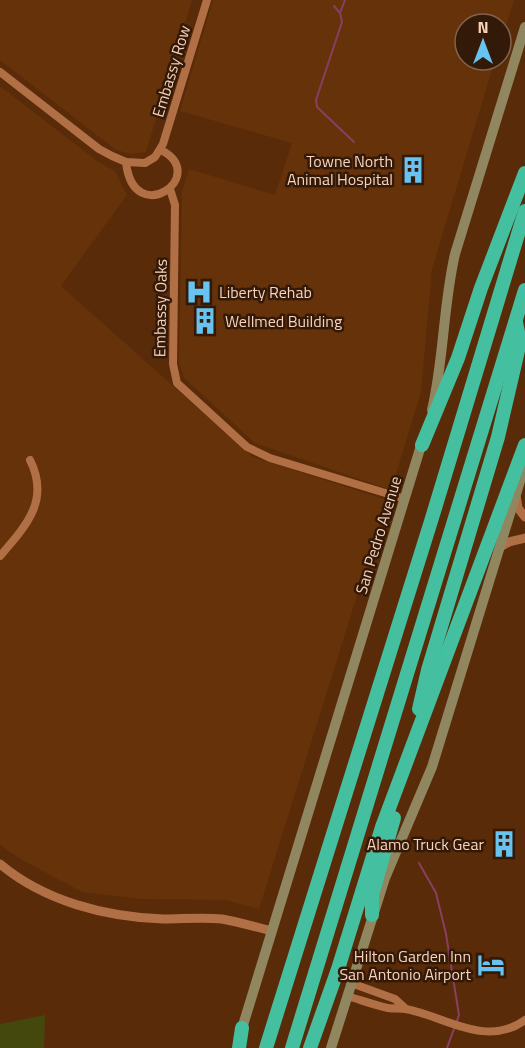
<svg xmlns="http://www.w3.org/2000/svg" width="525" height="1048" font-family="'Titillium Web',sans-serif">
<rect width="100%" height="100%" fill="#592b08"/>
<g fill="#66320a">
<path d="M 0,0 L 192,0 L 146,152 L 131,154 L 116,150 L 0,60 Z"/>
<path d="M 213,0 L 514,0 L 501,41 L 501,24 L 465,24 L 465,60 L 495,60 L 432,269 L 421,392 L 391,490 L 255,443 L 184,378 L 179,362 L 182,191 L 189,169 L 275,195 L 292,143 L 180,111 Z"/>
<path d="M 0,86 L 97,161 L 115,171 L 127,195 L 61,286 L 253,457 L 387,500 L 259,909 L 226,900 L 142,899 L 82,892 L 22,860 L 0,845 Z"/>
</g>
<path fill="#45480d" d="M 45,1015 L 44,1048 L 0,1048 L 0,1024 Z"/>
<g fill="none" stroke-linecap="round" stroke-linejoin="round">
<g stroke="#883f62" stroke-width="2">
<path d="M 345,0 L 340,13 L 342,22 L 316,100 L 317,107 L 354,142"/>
<path d="M 334,6 L 340,13"/>
<path d="M 419,863 L 436,893 L 446,934 L 459,1015 L 447,1048"/>
</g>
<g stroke="#b16f45" stroke-width="8">
<path d="M 0,72 L 99,149 L 112,156 L 126,162 L 145,163 L 155,157 L 163,144 L 207,0"/>
<path d="M 126,162 C 133,230 211,176 161,150"/>
<path d="M 170,189 L 175,205 L 173,364 L 177,383 L 247,447 L 270,458 L 405,499"/>
<path d="M 0,556 C 27,525 50,500 30,460"/>
<path d="M 351,983 L 395,999 L 406,1009"/>
<path d="M 347,996 C 361,1000 374,1005 388,1008 C 394,1009 400,1008 406,1009 C 446,1017 487,1048 525,1020"/>
</g>
<g stroke="#b16f45" stroke-width="9">
<path d="M 516,495 L 518,508 L 525,517"/>
<path d="M 500,547 L 509,542 L 525,538"/>
<path d="M 0,864 C 44,901 105,917 163,919 C 182,919 203,917 222,919 C 239,922 255,927 272,931"/>
</g>
<g stroke="#908760" stroke-width="10">
<path d="M 432,410 C 444,359 443,306 455,254 L 525,27"/>
<path d="M 240,1035 L 423,439"/>
<path d="M 331,1048 L 385,878 L 432,767 L 525,465"/>
</g>
<g stroke="#44bf9f" stroke-width="14">
<path d="M 422,445 L 458,358 L 481,288 L 525,173"/>
<path d="M 419,709 L 428,670 L 498,437 L 520,342 L 516,322"/>
<path d="M 372,915 L 372,895 L 394,818"/>
<path d="M 239,1048 L 242,1028"/>
<path d="M 266,1048 L 432,518 L 525,211"/>
<path d="M 292,1048 L 525,290"/>
<path d="M 310,1048 L 338,969 L 382,827 L 525,445"/>
</g>
</g>
<defs>
<symbol id="building-bare" viewBox="-9 -9 18 18"><path d="M-4-6H4V6H1V3H-1V6H-4ZM-2.5-4.3h1.7v1.8h-1.7ZM.8-4.3h1.7v1.8H.8ZM-2.5-1h1.7V.8h-1.7ZM.8-1h1.7V.8H.8Z" fill="#69c3f1" stroke="#331907" stroke-width="2.5" paint-order="stroke"/></symbol>
<symbol id="hospital-bare" viewBox="-9 -9 18 18"><path d="M-5-5h3v3.5h4V-5h3V5h-3V1.5h-4V5h-3Z" fill="#69c3f1" stroke="#331907" stroke-width="2.5" paint-order="stroke"/></symbol>
<symbol id="hotel-bare" viewBox="-9 -9 18 18"><path d="M-6-4.5h1.5V1H6V5H4.5V3h-9V5H-6ZM-4 0a1.8 1.8 0 1 1 3.6 0ZM.5 0V-2.5h3Q6-2.5 6 0Z" fill="#69c3f1" stroke="#331907" stroke-width="2.5" paint-order="stroke"/></symbol>
</defs>
<g fill-rule="evenodd">
<use href="#building-bare" x="394" y="151" width="38" height="38"/>
<use href="#hospital-bare" x="180" y="273" width="38" height="38"/>
<use href="#building-bare" x="186" y="302" width="38" height="38"/>
<use href="#building-bare" x="485" y="825" width="38" height="38"/>
<use href="#hotel-bare" x="472" y="946" width="38" height="38"/>
</g>
<g text-anchor="middle" dominant-baseline="central" stroke-width="5" stroke-linejoin="round" paint-order="stroke">
<g font-size="16" fill="#f7d2bc" stroke="#331907">
<text transform="translate(171 71) rotate(-73)">Embassy Row</text>
<text transform="translate(160 308) rotate(-89)">Embassy Oaks</text>
<text transform="translate(378 535) rotate(-73)">San Pedro Avenue</text>
</g>
<g font-size="16" fill="#f7d2bc" stroke="#331907" text-anchor="end">
<text x="393" y="161">Towne North<tspan x="393" dy="18">Animal Hospital</tspan></text>
<text x="219" y="292" text-anchor="start">Liberty Rehab</text>
<text x="225" y="321" text-anchor="start">Wellmed Building</text>
<text x="484" y="844">Alamo Truck Gear</text>
<text x="471" y="956">Hilton Garden Inn<tspan x="471" dy="18">San Antonio Airport</tspan></text>
</g>
</g>
<g transform="translate(483 42)"><circle r="28" fill="#331907" stroke="#81634f" stroke-width="1.5"/>
<path d="M0-4.5L10 22L0 15L-10 22Z" fill="#69c3f1"/>
<text y="-9" font-size="16" font-weight="bold" text-anchor="middle" fill="#f7d2bc">N</text>
</g>
</svg>
